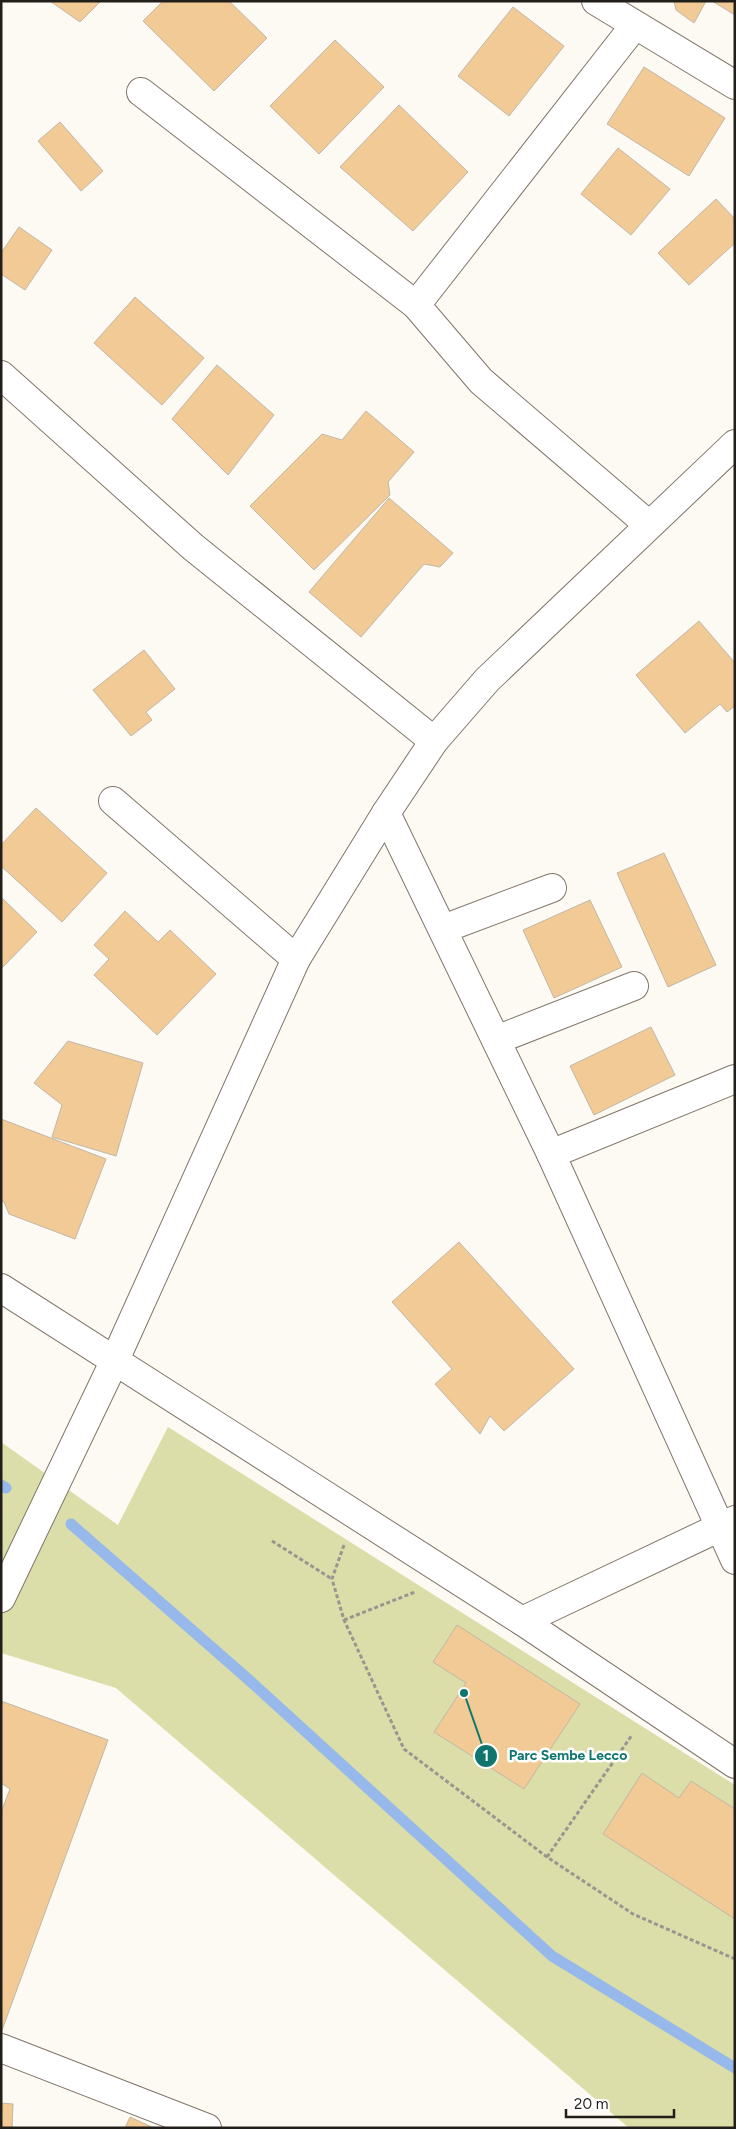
<svg xmlns="http://www.w3.org/2000/svg" width="736" height="2129" font-family="Figtree,sans-serif">
<rect width="100%" height="100%" fill="#fdf9f3"/>
<path fill="#dbdea8" d="M 168,1427 L 735,1785 L 735,2128 L 629,2128 L 116,1688 L 1,1653 L 1,1442 L 118,1525 Z"/>
<g fill="none" stroke-linecap="round" stroke-linejoin="round">
<g stroke="#97b8eb" stroke-width="11">
<path d="M 1,1485 L 6,1488"/>
<path d="M 71,1524 L 249,1680 L 552,1956 L 735,2068"/>
</g>
</g>
<g fill="#f1ca95" stroke="#c2b7a8">
<path d="M 50,1 L 101,1 L 80,22 Z"/>
<path d="M 163,1 L 229,1 L 267,38 L 214,91 L 143,21 Z"/>
<path d="M 674,1 L 706,1 L 694,23 L 676,10 Z"/>
<path d="M 712,1 L 735,1 L 735,15 Z"/>
<path d="M 513,7 L 564,46 L 509,116 L 458,76 Z"/>
<path d="M 335,40 L 384,87 L 319,154 L 270,106 Z"/>
<path d="M 644,67 L 725,118 L 689,176 L 607,124 Z"/>
<path d="M 399,105 L 468,172 L 413,231 L 340,167 Z"/>
<path d="M 60,122 L 103,171 L 81,191 L 38,141 Z"/>
<path d="M 618,148 L 670,189 L 631,235 L 581,194 Z"/>
<path d="M 716,199 L 735,219 L 735,243 L 689,285 L 658,253 Z"/>
<path d="M 19,227 L 52,250 L 25,290 L 1,274 L 1,253 Z"/>
<path d="M 135,297 L 204,358 L 162,405 L 94,343 Z"/>
<path d="M 217,365 L 274,415 L 228,475 L 172,419 Z"/>
<path d="M 366,411 L 414,452 L 388,482 L 390,495 L 314,570 L 250,506 L 322,434 L 342,440 Z"/>
<path d="M 389,498 L 453,553 L 440,567 L 424,564 L 361,637 L 309,592 Z"/>
<path d="M 699,621 L 735,663 L 735,706 L 727,712 L 720,704 L 685,733 L 636,675 Z"/>
<path d="M 144,650 L 175,689 L 146,712 L 152,720 L 131,736 L 93,690 Z"/>
<path d="M 36,808 L 107,873 L 62,922 L 1,866 L 1,845 Z"/>
<path d="M 664,853 L 716,965 L 668,987 L 617,873 Z"/>
<path d="M 1,897 L 37,932 L 1,969 Z"/>
<path d="M 590,900 L 622,967 L 554,998 L 523,930 Z"/>
<path d="M 125,911 L 158,942 L 170,930 L 216,974 L 157,1035 L 94,975 L 109,959 L 94,945 Z"/>
<path d="M 651,1027 L 675,1075 L 594,1115 L 570,1066 Z"/>
<path d="M 68,1041 L 143,1063 L 116,1156 L 52,1137 L 62,1105 L 34,1083 Z"/>
<path d="M 1,1119 L 106,1159 L 75,1239 L 9,1214 L 4,1202 L 1,1201 Z"/>
<path d="M 459,1242 L 574,1369 L 504,1431 L 490,1416 L 480,1434 L 435,1384 L 452,1369 L 392,1302 Z"/>
<path d="M 457,1625 L 580,1704 L 524,1789 L 434,1732 L 466,1683 L 433,1662 Z"/>
<path d="M 1,1701 L 108,1740 L 1,2033 L 1,1812 L 10,1789 L 1,1783 Z"/>
<path d="M 642,1773 L 679,1798 L 691,1781 L 735,1809 L 735,1919 L 603,1834 Z"/>
<path d="M 1,2103 L 13,2104 L 12,2128 L 1,2128 Z"/>
<path d="M 130,2117 L 154,2128 L 125,2128 Z"/>
</g>
<g fill="none" stroke-linecap="round" stroke-linejoin="round">
<defs>
<g id="street">
<path d="M 596,1 L 735,85"/>
<path d="M 141,92 L 416,305 L 481,381 L 649,525"/>
<path d="M 416,305 L 635,25"/>
<path d="M 1,375 L 193,547 L 434,741"/>
<path d="M 113,801 L 296,959"/>
<path d="M 386,813 L 551,1154 L 735,1560"/>
<path d="M 443,929 L 552,888"/>
<path d="M 496,1040 L 634,986"/>
<path d="M 551,1154 L 735,1079"/>
<path d="M 1,1288 L 522,1621 L 735,1764"/>
<path d="M 1,1598 L 114,1362 L 296,959 L 386,813 L 434,741 L 487,680 L 735,444"/>
<path d="M 522,1621 L 735,1520"/>
<path d="M 1,2048 L 207,2128"/>
</g>
</defs>
<use href="#street" stroke="#807669" stroke-width="30"/>
<g stroke="#999590" stroke-width="3" stroke-dasharray="4 2.5" stroke-linecap="butt">
<path d="M 272,1541 L 332,1579"/>
<path d="M 344,1545 L 332,1579 L 344,1620 L 404,1749 L 547,1857 L 633,1914 L 735,1959"/>
<path d="M 344,1620 L 415,1592"/>
<path d="M 547,1857 L 632,1735"/>
</g>
<use href="#street" stroke="#fff" stroke-width="28"/>
</g>
<path fill="none" stroke="#0f766e" stroke-width="2" d="M464 1693L486 1756"/>
<g fill="#0f766e" stroke="#fff" stroke-width="2">
<circle cx="464" cy="1693" r="5"/>
<circle cx="486" cy="1756" r="12"/>
</g>
<g font-size="15" text-anchor="middle" font-weight="bold" fill="#fff">
<text x="486" y="1761">1</text>
</g>
<g font-size="14" text-anchor="middle" font-weight="bold" fill="#0f766e" stroke="#fff" stroke-width="5" stroke-linejoin="round" paint-order="stroke">
<text x="568" y="1760">Parc Sembe Lecco</text>
</g>
<rect width="736" height="2129" fill="none" stroke="#221e19" stroke-width="5"/>
<path d="M566 2109v8h108v-8" fill="none" stroke="#221e19" stroke-width="2.5"/>
<text x="574" y="2109" font-size="15" fill="#221e19" stroke="#ffffff" stroke-width="4" paint-order="stroke">20 m</text>
</svg>
